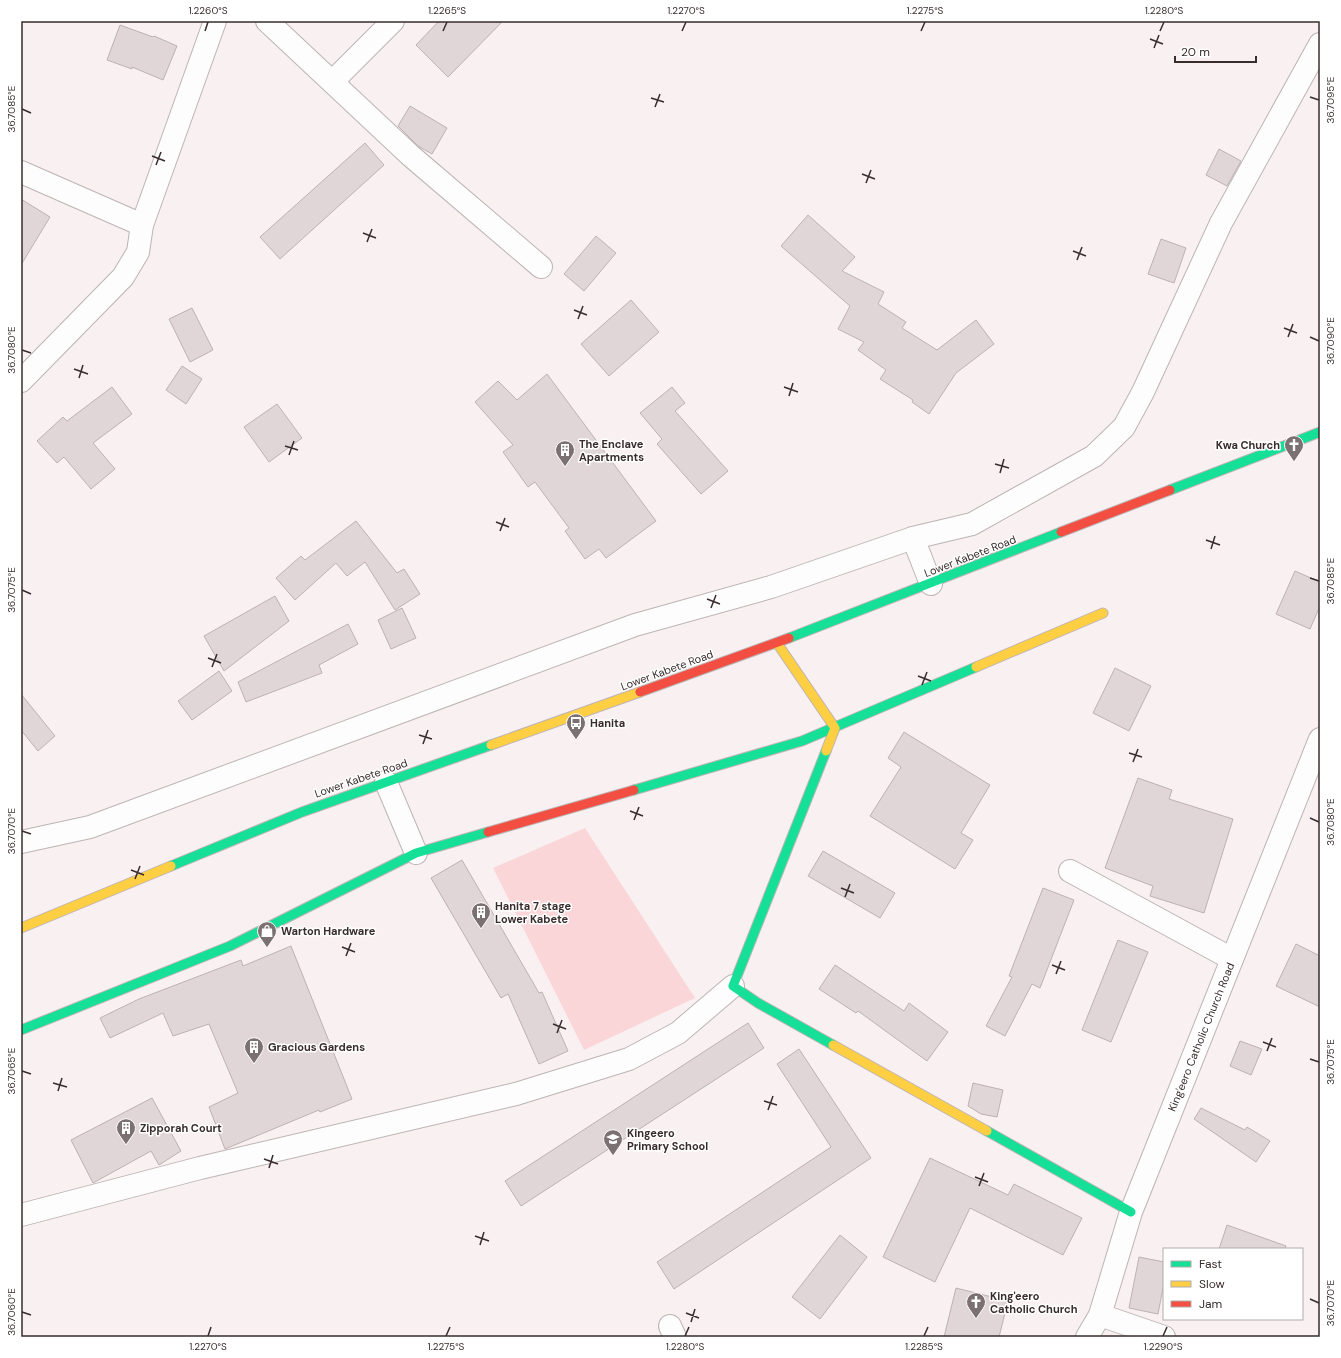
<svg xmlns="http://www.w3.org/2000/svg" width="1341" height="1358" font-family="'DM Sans',sans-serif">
<rect width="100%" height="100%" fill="#f8f0f1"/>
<path fill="#fbd6d9" d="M 585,828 L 695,998 L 584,1050 L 493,868 Z"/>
<g fill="#e1d6d7" stroke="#bcb2b3">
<path d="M 439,21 L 503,21 L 448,77 L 416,45 Z"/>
<path d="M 120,25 L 153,37 L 154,36 L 177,46 L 163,80 L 132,67 L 132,69 L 107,60 Z"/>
<path d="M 410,106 L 447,128 L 432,154 L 418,146 L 398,126 Z"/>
<path d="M 365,143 L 384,165 L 280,259 L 260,237 Z"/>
<path d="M 1219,149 L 1241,161 L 1227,186 L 1206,175 Z"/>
<path d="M 21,199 L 50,217 L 21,265 Z"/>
<path d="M 808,215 L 855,257 L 842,271 L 884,292 L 878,304 L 906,322 L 902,328 L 937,350 L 976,320 L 994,344 L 956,373 L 929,414 L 912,402 L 913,400 L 880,379 L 886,370 L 858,350 L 864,342 L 838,329 L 850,306 L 781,246 Z"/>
<path d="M 596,236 L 616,253 L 584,291 L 564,274 Z"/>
<path d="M 1161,239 L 1186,248 L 1174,283 L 1148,274 Z"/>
<path d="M 631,300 L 659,332 L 609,376 L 581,344 Z"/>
<path d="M 192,308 L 213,350 L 190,362 L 169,319 Z"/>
<path d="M 182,366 L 202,379 L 186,404 L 166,390 Z"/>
<path d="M 547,374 L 656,521 L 606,558 L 599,549 L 585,559 L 565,531 L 569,528 L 535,482 L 528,487 L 503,452 L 513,445 L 475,402 L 498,381 L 517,400 Z"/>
<path d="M 112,387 L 132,414 L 93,443 L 115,469 L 91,489 L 64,457 L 57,463 L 37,441 L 63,417 L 67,421 Z"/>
<path d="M 672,387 L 685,403 L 675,411 L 728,471 L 701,494 L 657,444 L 662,439 L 640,413 Z"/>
<path d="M 277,404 L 302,438 L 269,462 L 244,427 Z"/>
<path d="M 356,521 L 397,573 L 404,569 L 420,594 L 395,610 L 365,562 L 347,576 L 336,563 L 295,600 L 276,578 L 301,556 L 305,560 Z"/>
<path d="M 1295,571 L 1320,582 L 1320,606 L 1310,629 L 1276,614 Z"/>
<path d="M 275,596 L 289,621 L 224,671 L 204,636 Z"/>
<path d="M 402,608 L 416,638 L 391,649 L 378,620 Z"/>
<path d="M 348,624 L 358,644 L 319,665 L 322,673 L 246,702 L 238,682 Z"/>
<path d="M 1115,668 L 1151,686 L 1129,731 L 1093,713 Z"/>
<path d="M 219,671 L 232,691 L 192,720 L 178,701 Z"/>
<path d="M 21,694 L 55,736 L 38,751 L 21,730 Z"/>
<path d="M 904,732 L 990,785 L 961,833 L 973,840 L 955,869 L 870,816 L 901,767 L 888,758 Z"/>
<path d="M 1138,778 L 1172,790 L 1169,799 L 1233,819 L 1204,913 L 1150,896 L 1153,886 L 1105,868 Z"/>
<path d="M 823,851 L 895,893 L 880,918 L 808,876 Z"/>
<path d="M 462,860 L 539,993 L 542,992 L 568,1051 L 539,1064 L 508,994 L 501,998 L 431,878 Z"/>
<path d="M 1043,888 L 1074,900 L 1040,988 L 1032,984 L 1005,1036 L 986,1026 L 1012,977 L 1009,976 Z"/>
<path d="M 1118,940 L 1148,952 L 1111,1042 L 1082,1030 Z"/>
<path d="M 1296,944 L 1320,956 L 1320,1007 L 1276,986 Z"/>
<path d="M 291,946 L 352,1099 L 320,1112 L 319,1110 L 225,1149 L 209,1107 L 238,1093 L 209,1024 L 173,1036 L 163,1013 L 110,1038 L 100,1018 L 139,999 L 241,960 L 243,966 Z"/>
<path d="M 835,965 L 904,1011 L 909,1003 L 948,1032 L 927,1061 L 858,1011 L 856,1013 L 819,989 Z"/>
<path d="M 748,1023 L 764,1048 L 521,1206 L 505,1181 Z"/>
<path d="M 1240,1041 L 1262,1049 L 1251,1075 L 1230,1066 Z"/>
<path d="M 799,1049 L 871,1158 L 674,1289 L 657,1262 L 831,1147 L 777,1064 Z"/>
<path d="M 973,1083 L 1003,1090 L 997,1117 L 981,1114 L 968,1106 Z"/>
<path d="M 152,1098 L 181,1151 L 159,1165 L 151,1151 L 93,1183 L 71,1140 Z"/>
<path d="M 1201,1108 L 1245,1130 L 1247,1127 L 1270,1141 L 1256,1162 L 1194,1119 Z"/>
<path d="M 930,1158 L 1008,1195 L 1014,1184 L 1082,1218 L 1063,1255 L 970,1208 L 935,1282 L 883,1257 Z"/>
<path d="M 1227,1225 L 1286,1246 L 1285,1249 L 1219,1249 Z"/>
<path d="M 840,1235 L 867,1257 L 820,1319 L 792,1297 Z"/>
<path d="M 1139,1257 L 1164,1262 L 1164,1283 L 1158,1314 L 1129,1308 Z"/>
<path d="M 956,1288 L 1008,1301 L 999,1337 L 944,1337 Z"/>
</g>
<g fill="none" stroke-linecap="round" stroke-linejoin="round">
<defs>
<g id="street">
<path d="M 267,21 L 411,156 L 541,267"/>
<path d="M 333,81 L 393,21"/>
<path d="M 21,172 L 142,225"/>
<path d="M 21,381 L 123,277 L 138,252 L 142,225 L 215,21"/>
<path d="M 931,584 L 913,538 L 972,524 L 1094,456 L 1124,427 L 1143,392 L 1221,223 L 1320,44"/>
<path d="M 386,782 L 416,853"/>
<path d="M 21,842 L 90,827 L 635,625 L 771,587 L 913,538"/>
<path d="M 1070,871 L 1232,959"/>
<path d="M 21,1215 L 200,1168 L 516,1094 L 629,1059 L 678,1033 L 733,986"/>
<path d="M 1100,1315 L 1164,1337"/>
<path d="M 670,1326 L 675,1337"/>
<path d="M 1087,1337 L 1100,1315 L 1131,1212 L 1320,739"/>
</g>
<g id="fast">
<path d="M 1170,490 L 1320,432"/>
<path d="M 789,638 L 1061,532"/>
<path d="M 826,751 L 733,986 L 758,1003 L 833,1045"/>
<path d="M 634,790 L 802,741 L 976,667"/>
<path d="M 171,866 L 302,812 L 491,745"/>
<path d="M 21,1030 L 230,946 L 416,853 L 488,832"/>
<path d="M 987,1131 L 1131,1212"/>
</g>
<g id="slow">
<path d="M 777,643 L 835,728 L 826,751"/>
<path d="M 976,667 L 1103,613"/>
<path d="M 491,745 L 640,692"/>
<path d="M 21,928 L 171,866"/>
<path d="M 833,1045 L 987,1131"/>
</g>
<g id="jam">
<path d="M 1061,532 L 1170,490"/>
<path d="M 640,692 L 789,638"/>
<path d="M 488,832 L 634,790"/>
</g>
</defs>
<use href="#street" stroke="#bdb4b4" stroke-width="24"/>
<use href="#fast" stroke="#bdb4b4" stroke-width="11"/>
<use href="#slow" stroke="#bdb4b4" stroke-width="11"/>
<use href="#jam" stroke="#bdb4b4" stroke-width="11"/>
<use href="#street" stroke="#fefdfd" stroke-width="22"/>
<use href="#fast" stroke="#16e098" stroke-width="9"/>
<use href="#slow" stroke="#ffcf43" stroke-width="9"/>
<use href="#jam" stroke="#f24e42" stroke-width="9"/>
</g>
<path fill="none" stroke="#392c2d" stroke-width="1.5" d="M 205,31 L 208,22M 443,31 L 447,22M 682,31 L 686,22M 921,31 L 925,22M 1160,31 L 1164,22M 1150,39 L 1163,44M 1154,48 L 1159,35M 1310,97 L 1319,100M 651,98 L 664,102M 655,107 L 660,94M 22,109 L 31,113M 152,156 L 165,161M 156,165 L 161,152M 862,174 L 875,179M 866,183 L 871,170M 363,233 L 376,238M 367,242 L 372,229M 1073,251 L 1086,256M 1077,260 L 1082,247M 574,310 L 587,315M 578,319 L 583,306M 1284,328 L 1297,333M 1288,337 L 1293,324M 1310,337 L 1319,341M 22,350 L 31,353M 74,369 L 88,374M 79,378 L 83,365M 784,387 L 798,392M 789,396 L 793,383M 285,446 L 298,450M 289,455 L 294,441M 995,464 L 1009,468M 1000,473 L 1004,459M 496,522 L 509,527M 500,531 L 505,518M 1206,540 L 1220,545M 1211,549 L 1215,536M 1310,578 L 1319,581M 22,590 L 31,594M 707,599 L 720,604M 711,608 L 716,595M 208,658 L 221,663M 212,667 L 217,654M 918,676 L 931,681M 922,685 L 927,672M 419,735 L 432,739M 423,744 L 428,730M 1129,753 L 1142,757M 1133,762 L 1138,749M 630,811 L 643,816M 1310,818 L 1319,822M 634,820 L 639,807M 22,831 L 31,834M 131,870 L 144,875M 135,879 L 140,866M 841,888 L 854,893M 845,897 L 850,884M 342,947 L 355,952M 346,956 L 351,943M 1052,965 L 1065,970M 1056,974 L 1061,961M 553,1024 L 566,1029M 557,1033 L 562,1020M 1263,1042 L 1276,1047M 1267,1051 L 1272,1038M 1310,1059 L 1319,1062M 22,1071 L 31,1074M 53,1083 L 67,1087M 58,1091 L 62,1078M 764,1101 L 777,1105M 768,1110 L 773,1096M 264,1159 L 278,1164M 269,1168 L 273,1155M 975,1177 L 988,1182M 979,1186 L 984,1173M 475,1236 L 489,1241M 480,1245 L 484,1232M 1310,1299 L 1319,1303M 22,1312 L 31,1315M 686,1313 L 699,1318M 691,1322 L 695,1309M 208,1336 L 211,1327M 446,1336 L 450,1327M 685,1336 L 689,1327M 924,1336 L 928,1327M 1163,1336 L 1167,1327"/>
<defs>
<symbol id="church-pin" viewBox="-11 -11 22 30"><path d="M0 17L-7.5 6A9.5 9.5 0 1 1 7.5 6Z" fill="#7c7172" stroke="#fff"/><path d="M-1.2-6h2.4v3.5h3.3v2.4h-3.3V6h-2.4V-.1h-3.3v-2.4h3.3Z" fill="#fff"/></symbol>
<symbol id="building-pin" viewBox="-11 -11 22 30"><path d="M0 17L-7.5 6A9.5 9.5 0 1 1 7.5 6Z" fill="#7c7172" stroke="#fff"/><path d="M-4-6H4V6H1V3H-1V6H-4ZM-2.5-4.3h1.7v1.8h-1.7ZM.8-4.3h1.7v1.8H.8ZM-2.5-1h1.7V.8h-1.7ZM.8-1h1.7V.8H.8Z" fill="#fff"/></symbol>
<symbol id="bus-pin" viewBox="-11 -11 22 30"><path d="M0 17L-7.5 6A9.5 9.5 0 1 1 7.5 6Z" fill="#7c7172" stroke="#fff"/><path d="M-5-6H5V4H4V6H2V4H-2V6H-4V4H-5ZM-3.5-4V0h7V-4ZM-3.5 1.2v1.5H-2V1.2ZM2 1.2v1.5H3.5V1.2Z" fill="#fff"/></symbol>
<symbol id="shop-pin" viewBox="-11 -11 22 30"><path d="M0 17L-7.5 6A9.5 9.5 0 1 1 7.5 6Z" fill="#7c7172" stroke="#fff"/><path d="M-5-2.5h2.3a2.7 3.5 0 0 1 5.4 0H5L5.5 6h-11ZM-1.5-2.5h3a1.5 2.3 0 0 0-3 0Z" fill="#fff"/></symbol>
<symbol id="school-pin" viewBox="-11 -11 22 30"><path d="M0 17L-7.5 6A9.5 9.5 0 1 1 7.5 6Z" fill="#7c7172" stroke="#fff"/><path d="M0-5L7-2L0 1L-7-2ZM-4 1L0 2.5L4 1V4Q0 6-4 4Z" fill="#fff"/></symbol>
</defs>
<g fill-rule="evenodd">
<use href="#church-pin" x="1283" y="434" width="22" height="30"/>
<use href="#building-pin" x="554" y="439" width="22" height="30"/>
<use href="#bus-pin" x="565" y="712" width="22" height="30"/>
<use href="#building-pin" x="470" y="901" width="22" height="30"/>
<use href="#shop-pin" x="256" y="920" width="22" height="30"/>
<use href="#building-pin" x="243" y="1036" width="22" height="30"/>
<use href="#building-pin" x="115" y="1117" width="22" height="30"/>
<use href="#school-pin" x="602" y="1128" width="22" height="30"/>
<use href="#church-pin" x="965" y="1291" width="22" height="30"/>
</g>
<g text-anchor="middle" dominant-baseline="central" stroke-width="3" stroke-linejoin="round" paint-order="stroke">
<g font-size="11" font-weight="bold" fill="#392c2d" stroke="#fff" text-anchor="start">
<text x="579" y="444">The Enclave<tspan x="579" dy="13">Apartments</tspan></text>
<text x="1280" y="445" text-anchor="end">Kwa Church</text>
<text x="590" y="723">Hanita</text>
<text x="495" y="906">Hanita 7 stage<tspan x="495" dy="13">Lower Kabete</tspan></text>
<text x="281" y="931">Warton Hardware</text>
<text x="268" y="1047">Gracious Gardens</text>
<text x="140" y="1128">Zipporah Court</text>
<text x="627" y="1133">Kingeero<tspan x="627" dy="13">Primary School</tspan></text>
<text x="990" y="1296">King'eero<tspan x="990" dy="13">Catholic Church</tspan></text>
</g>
<g font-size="11" fill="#392c2d" stroke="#fff">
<text transform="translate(970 556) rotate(-21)">Lower Kabete Road</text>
<text transform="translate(667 670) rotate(-20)">Lower Kabete Road</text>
<text transform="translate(361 778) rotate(-19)">Lower Kabete Road</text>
<text transform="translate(1201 1037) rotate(-68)">King'eero Catholic Church Road</text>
</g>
</g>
<rect width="1341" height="1358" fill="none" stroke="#ffffff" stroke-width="44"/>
<rect x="1163" y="1248" width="140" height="72" fill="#ffffff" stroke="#b0abab"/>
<rect x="1171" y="1261" width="20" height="6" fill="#16e098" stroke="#b0abab"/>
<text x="1199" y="1268" font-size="12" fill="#392c2d">Fast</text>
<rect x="1171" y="1281" width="20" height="6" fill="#ffcf43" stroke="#b0abab"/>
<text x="1199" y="1288" font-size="12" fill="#392c2d">Slow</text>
<rect x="1171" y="1301" width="20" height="6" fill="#f24e42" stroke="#b0abab"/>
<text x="1199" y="1308" font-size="12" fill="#392c2d">Jam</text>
<path d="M1175 56v6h81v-6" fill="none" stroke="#392c2d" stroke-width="2"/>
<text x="1181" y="56" font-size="12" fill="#392c2d" stroke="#ffffff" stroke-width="3" paint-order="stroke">20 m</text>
<rect x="22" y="22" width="1297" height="1314" fill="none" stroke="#392c2d" stroke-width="1.5"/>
<g font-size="10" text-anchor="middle" fill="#392c2d">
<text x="208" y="14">1.2260°S</text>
<text x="447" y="14">1.2265°S</text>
<text x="686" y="14">1.2270°S</text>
<text x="925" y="14">1.2275°S</text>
<text x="1164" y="14">1.2280°S</text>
<text transform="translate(1330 100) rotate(-90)" y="4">36.7095°E</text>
<text transform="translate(11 109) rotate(-90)" y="4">36.7085°E</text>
<text transform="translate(1330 341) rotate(-90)" y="4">36.7090°E</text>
<text transform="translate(11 350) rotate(-90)" y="4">36.7080°E</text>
<text transform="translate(1330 581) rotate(-90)" y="4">36.7085°E</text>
<text transform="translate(11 590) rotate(-90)" y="4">36.7075°E</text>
<text transform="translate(1330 822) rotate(-90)" y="4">36.7080°E</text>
<text transform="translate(11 831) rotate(-90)" y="4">36.7070°E</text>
<text transform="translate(1330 1062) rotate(-90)" y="4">36.7075°E</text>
<text transform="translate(11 1071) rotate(-90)" y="4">36.7065°E</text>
<text transform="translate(1330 1303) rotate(-90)" y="4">36.7070°E</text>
<text transform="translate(11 1312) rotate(-90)" y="4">36.7060°E</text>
<text x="208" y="1350">1.2270°S</text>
<text x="446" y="1350">1.2275°S</text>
<text x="685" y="1350">1.2280°S</text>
<text x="924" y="1350">1.2285°S</text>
<text x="1163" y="1350">1.2290°S</text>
</g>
</svg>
